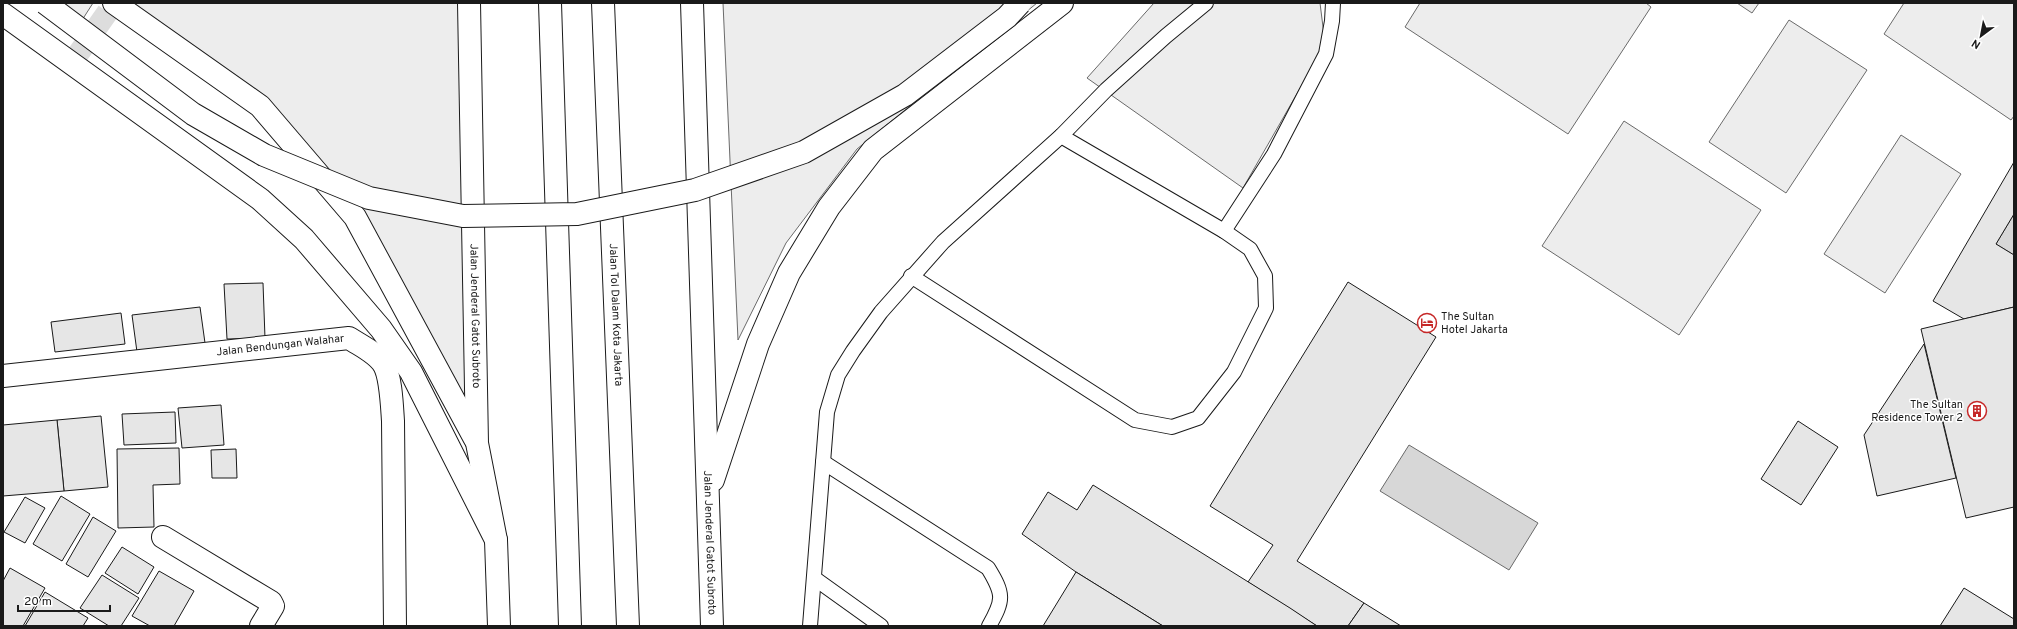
<svg xmlns="http://www.w3.org/2000/svg" width="2017" height="629" font-family="Overpass,sans-serif">
<rect width="100%" height="100%" fill="#fff"/>
<g fill="#ededed" stroke="#6a6a6a">
<path d="M 43,3 L 93,3 L 77,28 Z"/>
<path d="M 114,3 L 469,3 L 477,443 L 355,216 L 260,106 Z"/>
<path d="M 723,3 L 1037,3 L 857,149 L 786,243 L 738,340 Z"/>
<path d="M 1154,3 L 1320,3 L 1324,35 L 1318,57 L 1243,188 L 1087,78 Z"/>
<path d="M 1420,3 L 1646,3 L 1651,7 L 1568,134 L 1405,27 Z"/>
<path d="M 1737,3 L 1759,3 L 1752,13 Z"/>
<path d="M 1904,3 L 2014,3 L 2014,116 L 2011,120 L 1884,34 Z"/>
<path d="M 1789,20 L 1867,70 L 1786,193 L 1709,142 Z"/>
<path d="M 1624,121 L 1761,210 L 1679,335 L 1542,246 Z"/>
<path d="M 1901,135 L 1961,174 L 1885,293 L 1824,254 Z"/>
</g>
<g fill="#d7d7d7" stroke="#6a6a6a">
<path d="M 2014,214 L 2014,255 L 1996,244 Z"/>
<path d="M 1409,445 L 1538,523 L 1509,570 L 1380,491 Z"/>
</g>
<g fill="#e6e6e6" stroke="#1a1a1a">
<path d="M 2014,162 L 2014,214 L 1996,244 L 2014,255 L 2014,307 L 1964,319 L 1933,301 Z"/>
<path d="M 1348,282 L 1436,337 L 1297,561 L 1364,603 L 1348,626 L 1317,626 L 1248,582 L 1273,545 L 1210,506 Z"/>
<path d="M 263,283 L 265,338 L 227,339 L 224,284 Z"/>
<path d="M 200,307 L 205,343 L 137,352 L 132,315 Z"/>
<path d="M 2014,307 L 2014,507 L 1966,518 L 1921,329 Z"/>
<path d="M 121,313 L 125,344 L 55,352 L 51,322 Z"/>
<path d="M 1924,344 L 1956,478 L 1877,496 L 1864,435 Z"/>
<path d="M 221,405 L 224,445 L 182,448 L 178,408 Z"/>
<path d="M 175,412 L 176,443 L 124,445 L 122,414 Z"/>
<path d="M 101,416 L 108,487 L 64,491 L 57,420 Z"/>
<path d="M 57,420 L 64,491 L 3,496 L 3,425 Z"/>
<path d="M 1798,421 L 1838,447 L 1801,505 L 1761,479 Z"/>
<path d="M 179,448 L 180,484 L 153,485 L 154,527 L 118,528 L 117,449 Z"/>
<path d="M 236,449 L 237,478 L 212,478 L 211,450 Z"/>
<path d="M 1093,485 L 1290,608 L 1317,626 L 1163,626 L 1076,572 L 1022,534 L 1048,492 L 1077,510 Z"/>
<path d="M 61,496 L 90,514 L 62,561 L 33,544 Z"/>
<path d="M 25,497 L 45,508 L 25,543 L 4,532 Z"/>
<path d="M 93,517 L 116,531 L 88,577 L 66,564 Z"/>
<path d="M 122,547 L 154,567 L 138,594 L 105,573 Z"/>
<path d="M 10,568 L 45,588 L 23,626 L 3,626 L 3,581 Z"/>
<path d="M 159,571 L 194,591 L 174,626 L 150,626 L 132,616 Z"/>
<path d="M 1076,572 L 1163,626 L 1043,626 Z"/>
<path d="M 102,575 L 139,598 L 121,626 L 109,626 L 80,608 Z"/>
<path d="M 1964,588 L 2014,619 L 2014,626 L 1940,626 Z"/>
<path d="M 45,592 L 88,618 L 83,626 L 25,626 Z"/>
<path d="M 1364,603 L 1401,626 L 1348,626 Z"/>
</g>
<g fill="none" stroke-linecap="round" stroke-linejoin="round">
<path stroke="#ddd" stroke-width="22" stroke-dasharray="22 11" stroke-linecap="butt" d="M 76,57 L 114,3"/>
<defs>
<g id="lane">
<path d="M 1224,231 L 1274,154 L 1326,54 L 1332,21 L 1333,3"/>
<path d="M 911,276 L 1135,420 L 1172,427 L 1198,418 L 1234,372 L 1266,308 L 1265,276 L 1250,249 L 1224,231 L 1061,136"/>
<path d="M 823,462 L 988,568 C 1004,594 1004,600 989,626"/>
<path d="M 814,578 L 881,626"/>
<path d="M 810,626 L 827,412 L 838,375 L 853,351 L 881,312 L 943,242 L 1061,136 L 1106,90 L 1166,36 L 1206,3"/>
</g>
<path id="street" d="M 163,537 L 271,602 L 273,606 L 261,626"/>
<g id="secondary">
<path id="s1" d="M 3,376 L 349,338 C 361,346 377,353 384,365 C 391,377 392,407 393,421 L 395,626"/>
</g>
<g id="highway">
<path d="M 114,3 L 260,106 L 355,217 L 475,439"/>
<path id="s2" d="M 469,3 L 477,443 L 496,540 L 499,626"/>
<path d="M 550,3 L 570,626"/>
<path id="s3" d="M 603,3 L 628,626"/>
<path id="s4" d="M 692,3 L 712,626"/>
<path d="M 3,14 L 260,199 L 304,239 L 381,329 L 411,372 L 496,540"/>
<path d="M 713,480 L 758,344 L 789,273 L 829,207 L 873,150 L 1062,3"/>
</g>
</defs>
<use href="#lane" stroke="#1a1a1a" stroke-width="16"/>
<use href="#street" stroke="#1a1a1a" stroke-width="24"/>
<use href="#secondary" stroke="#1a1a1a" stroke-width="24"/>
<use href="#highway" stroke="#1a1a1a" stroke-width="24"/>
<use href="#lane" stroke="#fff" stroke-width="14"/>
<use href="#street" stroke="#fff" stroke-width="22"/>
<use href="#secondary" stroke="#fff" stroke-width="22"/>
<use href="#highway" stroke="#fff" stroke-width="22"/>
<defs>
<path id="highway-bridge" d="M 45,3 L 193,114 L 264,155 L 369,198 L 463,216 L 577,214 L 695,190 L 804,152 L 905,95 L 1007,17 L 1020,3"/>
</defs>
<use href="#highway-bridge" stroke="#1a1a1a" stroke-width="24" stroke-linecap="butt"/>
<use href="#highway-bridge" stroke="#fff" stroke-width="22"/>
</g>
<defs>
<symbol id="hotel-ring" viewBox="-11 -11 22 22"><circle r="9.5" fill="#fff" stroke="#c62828" stroke-width="1.5"/><path d="M-6-4.5h1.5V1H6V5H4.5V3h-9V5H-6ZM-4 0a1.8 1.8 0 1 1 3.6 0ZM.5 0V-2.5h3Q6-2.5 6 0Z" fill="#c62828"/></symbol>
<symbol id="building-ring" viewBox="-11 -11 22 22"><circle r="9.5" fill="#fff" stroke="#c62828" stroke-width="1.5"/><path d="M-4-6H4V6H1V3H-1V6H-4ZM-2.5-4.3h1.7v1.8h-1.7ZM.8-4.3h1.7v1.8H.8ZM-2.5-1h1.7V.8h-1.7ZM.8-1h1.7V.8H.8Z" fill="#c62828"/></symbol>
</defs>
<g fill-rule="evenodd">
<use href="#hotel-ring" x="1416" y="312" width="22" height="22"/>
<use href="#building-ring" x="1966" y="400" width="22" height="22"/>
</g>
<g text-anchor="middle" dominant-baseline="central" stroke-width="3" stroke-linejoin="round" paint-order="stroke">
<g font-size="11" fill="#1a1a1a" stroke="#fff">
<text stroke="none"><textPath href="#s3" startOffset="312">Jalan Tol Dalam Kota Jakarta</textPath></text>
<text stroke="none"><textPath href="#s2" startOffset="313">Jalan Jenderal Gatot Subroto</textPath></text>
<text stroke="none"><textPath href="#s1" startOffset="279">Jalan Bendungan Walahar</textPath></text>
<text stroke="none"><textPath href="#s4" startOffset="540">Jalan Jenderal Gatot Subroto</textPath></text>
</g>
<g font-size="11" fill="#1a1a1a" stroke="#fff" text-anchor="start">
<text x="1441" y="317">The Sultan<tspan x="1441" dy="13">Hotel Jakarta</tspan></text>
<text x="1963" y="405" text-anchor="end">The Sultan<tspan x="1963" dy="13">Residence Tower 2</tspan></text>
</g>
</g>
<rect width="2017" height="629" fill="none" stroke="#1a1a1a" stroke-width="8"/>
<g transform="translate(1981 36) rotate(212)" stroke="#ffffff" stroke-width="3" paint-order="stroke">
<path d="M0-3L7 15L0 10L-7 15Z" fill="#1a1a1a"/>
<text y="-6" font-size="11" font-weight="bold" text-anchor="middle" fill="#1a1a1a">N</text>
</g>
<path d="M18 605v6h92v-6" fill="none" stroke="#1a1a1a" stroke-width="2"/>
<text x="24" y="605" font-size="12" fill="#1a1a1a" stroke="#ffffff" stroke-width="3" paint-order="stroke">20 m</text>
</svg>
